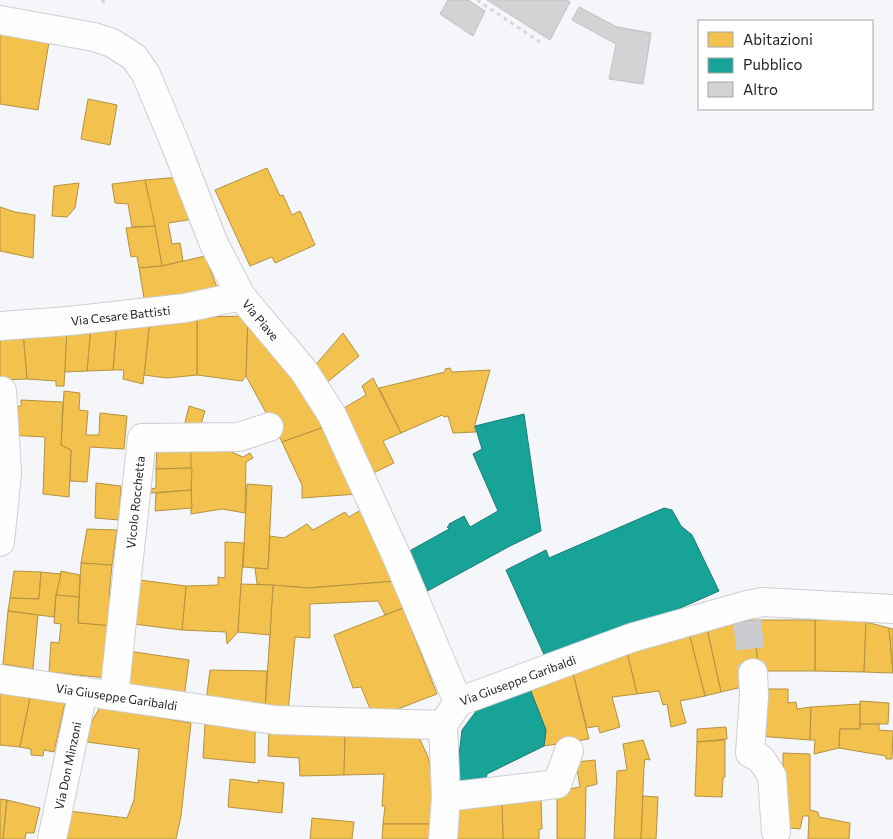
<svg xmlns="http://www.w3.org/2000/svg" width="893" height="839" font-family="Commissioner,sans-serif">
<rect width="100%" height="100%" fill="#f5f6fa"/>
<g fill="#f2c14e" stroke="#b49242">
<path d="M 0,34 L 49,42 L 38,110 L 0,104 Z"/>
<path d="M 88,99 L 117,105 L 110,145 L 81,139 Z"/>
<path d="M 267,168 L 280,196 L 283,195 L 292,215 L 300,211 L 315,245 L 275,263 L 272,257 L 250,266 L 215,190 Z"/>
<path d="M 180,177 L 194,219 L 168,223 L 172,244 L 180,243 L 183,261 L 162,266 L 145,180 Z"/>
<path d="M 145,180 L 155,226 L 132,227 L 128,204 L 115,203 L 112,184 Z"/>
<path d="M 79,183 L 75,208 L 67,217 L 52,216 L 54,186 Z"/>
<path d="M 0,207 L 15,212 L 35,215 L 33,258 L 0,251 Z"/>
<path d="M 155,226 L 162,266 L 139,268 L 137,256 L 131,257 L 126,228 Z"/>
<path d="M 205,256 L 217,287 L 171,299 L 145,304 L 139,268 L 162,266 Z"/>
<path d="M 248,316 L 246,376 L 242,381 L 197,375 L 197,317 Z"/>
<path d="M 248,316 L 327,426 L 282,442 L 246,376 Z"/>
<path d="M 197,317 L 197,375 L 167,378 L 144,375 L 150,319 Z"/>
<path d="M 150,319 L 143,384 L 123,379 L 124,370 L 113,370 L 117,322 Z"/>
<path d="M 117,322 L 113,370 L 87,371 L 91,325 Z"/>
<path d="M 91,325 L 87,371 L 64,372 L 67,329 Z"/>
<path d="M 67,329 L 64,386 L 56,386 L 56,381 L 27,379 L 23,333 Z"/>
<path d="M 23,333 L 27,379 L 0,380 L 0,335 Z"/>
<path d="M 343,333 L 359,356 L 324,385 L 312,369 Z"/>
<path d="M 450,368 L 452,372 L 490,370 L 474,428 L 476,432 L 453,433 L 448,416 L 444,417 L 442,415 L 401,433 L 379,388 L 445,372 L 445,369 Z"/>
<path d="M 373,378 L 401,433 L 383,441 L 394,463 L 367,476 L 339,411 L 366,395 L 362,386 Z"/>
<path d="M 64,391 L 80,393 L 79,410 L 88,411 L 86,435 L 99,435 L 100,413 L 127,416 L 124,449 L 90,447 L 87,482 L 70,481 L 71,450 L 61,445 Z"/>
<path d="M 21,400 L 63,402 L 61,445 L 71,450 L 69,497 L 43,494 L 45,437 L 6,435 L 5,408 L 21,406 Z"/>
<path d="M 189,406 L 205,411 L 199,431 L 183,431 Z"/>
<path d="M 327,426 L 358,494 L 302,498 L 302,485 L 282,442 Z"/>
<path d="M 157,444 L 191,446 L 192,468 L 156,469 Z"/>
<path d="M 191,446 L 220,447 L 243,457 L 250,453 L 253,458 L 246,462 L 245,513 L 222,509 L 191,514 Z"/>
<path d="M 192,468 L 191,490 L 151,493 L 150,489 L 156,488 L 156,469 Z"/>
<path d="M 96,483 L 121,486 L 119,520 L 95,518 Z"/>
<path d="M 247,484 L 272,486 L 268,569 L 243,567 Z"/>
<path d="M 191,490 L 192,508 L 155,511 L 156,493 Z"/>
<path d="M 364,508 L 396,581 L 308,588 L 257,584 L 255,568 L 268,569 L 270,536 L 284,538 L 307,524 L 313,530 L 345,512 L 349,517 Z"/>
<path d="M 87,529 L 117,530 L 112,565 L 81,563 Z"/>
<path d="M 225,542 L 244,543 L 238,632 L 227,644 L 226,632 L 182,630 L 186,586 L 218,585 L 218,577 L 225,578 Z"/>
<path d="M 81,563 L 112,565 L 109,597 L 115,598 L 112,626 L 78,623 Z"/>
<path d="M 14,571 L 41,572 L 39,599 L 10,598 Z"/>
<path d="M 61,571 L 80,575 L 79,597 L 56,595 Z"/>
<path d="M 41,572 L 61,574 L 56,595 L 54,617 L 8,611 L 10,598 L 39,599 Z"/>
<path d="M 132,579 L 186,586 L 182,630 L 125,623 Z"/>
<path d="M 396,581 L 403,608 L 385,615 L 378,601 L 310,604 L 310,638 L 295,637 L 288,712 L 265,711 L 273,585 L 308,588 Z"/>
<path d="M 241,584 L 273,585 L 270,635 L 238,632 Z"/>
<path d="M 56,595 L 79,597 L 78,623 L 112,626 L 107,678 L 49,672 L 51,642 L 59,643 L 61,624 L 54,623 Z"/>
<path d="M 403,608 L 437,694 L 374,718 L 361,687 L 353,688 L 334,635 Z"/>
<path d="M 8,611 L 38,615 L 33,669 L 3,664 Z"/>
<path d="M 843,619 L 866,622 L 864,672 L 815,671 L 815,620 Z"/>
<path d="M 753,620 L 759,671 L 742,687 L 721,692 L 707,629 Z"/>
<path d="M 753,620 L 815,620 L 815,671 L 759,671 Z"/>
<path d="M 866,622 L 889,628 L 893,673 L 864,672 Z"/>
<path d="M 889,628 L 893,629 L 893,673 Z"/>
<path d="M 707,629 L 721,692 L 705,696 L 689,633 Z"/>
<path d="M 689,633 L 705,696 L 680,701 L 686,723 L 671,727 L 667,704 L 663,705 L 659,691 L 637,694 L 627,652 Z"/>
<path d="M 128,651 L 189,660 L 184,697 L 125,683 Z"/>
<path d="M 627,652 L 637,694 L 612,697 L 620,727 L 600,733 L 598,726 L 587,728 L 573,673 Z"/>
<path d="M 210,670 L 267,671 L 265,711 L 206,701 Z"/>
<path d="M 573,673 L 589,739 L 544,746 L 546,730 L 530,689 Z"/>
<path d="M 760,689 L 788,689 L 788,703 L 796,702 L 797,709 L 811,707 L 810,740 L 757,736 Z"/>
<path d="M 0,693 L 30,698 L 20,747 L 0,745 Z"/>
<path d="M 30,698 L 65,703 L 54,752 L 44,750 L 43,756 L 31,755 L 31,749 L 20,747 Z"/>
<path d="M 860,701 L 889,703 L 888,724 L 860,724 Z"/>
<path d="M 860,704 L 860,729 L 840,729 L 839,748 L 814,754 L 815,740 L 810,740 L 811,707 Z"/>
<path d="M 100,707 L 191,723 L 181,816 L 176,839 L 63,839 L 69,811 L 127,818 L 134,800 L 139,749 L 87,742 L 91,723 Z"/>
<path d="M 205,724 L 255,730 L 255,763 L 203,758 Z"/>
<path d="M 860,724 L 879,724 L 879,730 L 893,731 L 892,759 L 886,759 L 886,756 L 839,748 L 840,729 L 860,729 Z"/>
<path d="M 726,727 L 727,739 L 697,742 L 697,729 Z"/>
<path d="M 269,731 L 345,735 L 344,775 L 300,776 L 299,758 L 268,756 Z"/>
<path d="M 345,735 L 418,735 L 428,757 L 435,787 L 436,824 L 383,824 L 385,806 L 382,806 L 384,774 L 344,775 Z"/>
<path d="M 643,740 L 650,760 L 645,759 L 644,767 L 641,839 L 614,839 L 617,771 L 627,770 L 623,744 Z"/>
<path d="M 725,740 L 725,777 L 723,778 L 722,797 L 695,796 L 697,742 Z"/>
<path d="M 783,753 L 810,754 L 810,810 L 818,812 L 819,817 L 850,823 L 849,839 L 808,839 L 809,816 L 803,816 L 800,829 L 783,827 Z"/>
<path d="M 595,760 L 597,784 L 586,787 L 585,839 L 557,839 L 557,791 L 580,787 L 576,762 Z"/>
<path d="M 230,779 L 259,783 L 258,780 L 284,783 L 282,813 L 228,807 Z"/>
<path d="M 643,796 L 658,797 L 656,839 L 641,839 Z"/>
<path d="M 541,798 L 542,829 L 539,829 L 539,839 L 503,839 L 502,802 Z"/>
<path d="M 0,799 L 7,800 L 3,839 L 0,839 Z"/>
<path d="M 7,800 L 40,808 L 34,833 L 26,833 L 25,839 L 3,839 Z"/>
<path d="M 502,802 L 503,839 L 454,839 L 453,805 Z"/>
<path d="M 312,818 L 354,822 L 352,839 L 310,839 Z"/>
<path d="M 383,824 L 436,824 L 435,839 L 382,839 Z"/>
</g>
<g fill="#17a398" stroke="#1b7d76">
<path d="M 524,414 L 541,531 L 510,546 L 422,594 L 404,554 L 449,529 L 447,527 L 449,526 L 449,524 L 464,516 L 470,527 L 498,511 L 473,454 L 482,449 L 475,426 Z"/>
<path d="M 664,508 L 672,510 L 681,526 L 692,535 L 719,591 L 628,631 L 546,659 L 506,570 L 546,550 L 549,558 Z"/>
<path d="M 530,689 L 546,730 L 544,746 L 487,774 L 485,786 L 455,789 L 462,730 L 477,710 Z"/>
</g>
<g fill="#d3d2d4" stroke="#c1c0c1">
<path d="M 448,0 L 468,0 L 485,11 L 473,36 L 440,14 Z"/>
<path d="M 487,0 L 567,0 L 570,2 L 550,40 Z"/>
<path d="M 579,7 L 617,27 L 651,33 L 643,84 L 609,79 L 616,44 L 572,20 Z"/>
</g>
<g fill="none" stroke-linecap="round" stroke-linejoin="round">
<path stroke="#cbccd0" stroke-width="28" stroke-dasharray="28 14" stroke-linecap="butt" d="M 747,621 L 753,673"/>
<defs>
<g id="minor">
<path id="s1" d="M 0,20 L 94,37 L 112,43 L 134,57 L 146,74 L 176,146 L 214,244 L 241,296 L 304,371 L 332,415 L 396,555 L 458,702"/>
<path id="s2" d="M 0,326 L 69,321 L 185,308 L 241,296"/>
<path d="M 0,542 L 7,473 L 2,391"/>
<path d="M 753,673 L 754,696 L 750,753 L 761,759 L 772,776 L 776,832"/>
<path id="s3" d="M 0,679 L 275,720 L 443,725"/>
<path id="s4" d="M 114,695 L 142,438 L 239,437 L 269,427"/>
<path id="s5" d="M 443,725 L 458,702 L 631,638 L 747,605 L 762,602 L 893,609"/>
<path d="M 446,797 L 557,784 L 569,751"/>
<path id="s6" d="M 52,839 L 83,691"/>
<path d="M 443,839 L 446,797 L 443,725"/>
</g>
</defs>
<use href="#minor" stroke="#cdced1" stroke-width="30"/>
<g stroke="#d7d7d9" stroke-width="3" stroke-dasharray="4 4" stroke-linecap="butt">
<path d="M 102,0 L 107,6"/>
<path d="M 477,0 L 540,42"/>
</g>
<use href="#minor" stroke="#fefefe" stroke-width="28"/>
</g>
<g text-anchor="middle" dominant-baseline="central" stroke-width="5" stroke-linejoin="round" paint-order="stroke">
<g font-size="12" fill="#232326" stroke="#fff">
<text stroke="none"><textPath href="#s2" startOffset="121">Via Cesare Battisti</textPath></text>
<text stroke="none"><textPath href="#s1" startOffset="434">Via Piave</textPath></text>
<text stroke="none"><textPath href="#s4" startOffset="194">Vicolo Rocchetta</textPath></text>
<text stroke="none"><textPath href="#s5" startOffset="91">Via Giuseppe Garibaldi</textPath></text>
<text stroke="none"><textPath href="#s3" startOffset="118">Via Giuseppe Garibaldi</textPath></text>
<text stroke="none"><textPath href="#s6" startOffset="75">Via Don Minzoni</textPath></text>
</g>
</g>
<rect x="698" y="20" width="175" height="90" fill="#ffffff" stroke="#a7a7a8"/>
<rect x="708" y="32" width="25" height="15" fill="#f2c14e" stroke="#a7a7a8"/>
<text x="743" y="45" font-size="15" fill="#232326">Abitazioni</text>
<rect x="708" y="58" width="25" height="15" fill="#17a398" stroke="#a7a7a8"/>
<text x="743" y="70" font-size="15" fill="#232326">Pubblico</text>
<rect x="708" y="82" width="25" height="15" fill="#d3d2d4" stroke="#a7a7a8"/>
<text x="743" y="95" font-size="15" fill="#232326">Altro</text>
</svg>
